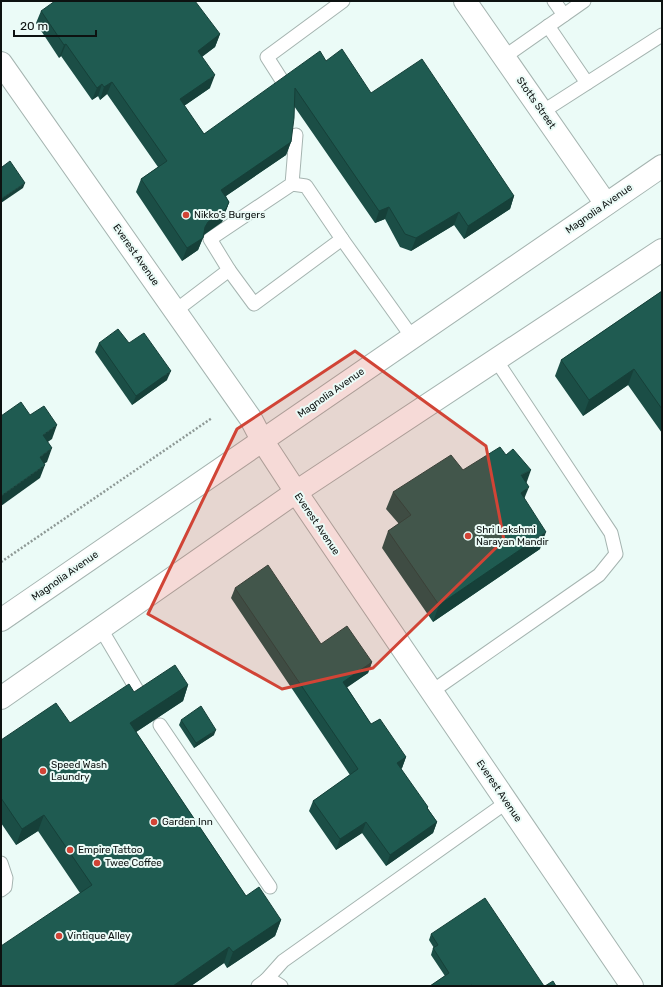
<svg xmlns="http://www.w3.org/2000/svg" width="663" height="987" font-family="Rubik,sans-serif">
<rect width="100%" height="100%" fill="#ebfbf7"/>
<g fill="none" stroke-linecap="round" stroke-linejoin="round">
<defs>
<g id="service">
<path d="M 554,1 L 564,15"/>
<path d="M 548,26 L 587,83"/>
<path d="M 504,57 L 584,1"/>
<path d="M 281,79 L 267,57 L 343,1"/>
<path d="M 542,112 L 662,35"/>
<path d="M 342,239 L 412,337"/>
<path d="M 229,270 L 254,304 L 342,239 L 306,186 L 292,184"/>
<path d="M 175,311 L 229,270 L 210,239 L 292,184 L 296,135"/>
<path d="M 101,629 L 137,690"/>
<path d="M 431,692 L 599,575 L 616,554 L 611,533 L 496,360"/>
<path d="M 160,725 L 270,887"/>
<path d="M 1,863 L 6,878 L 5,887 L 1,890"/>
<path d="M 266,980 L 283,961 L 507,802"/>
<path d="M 258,986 L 266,980 L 273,981 L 281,986"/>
</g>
<g id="minor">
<path d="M 465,1 L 606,204"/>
<path d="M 1,63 L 251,419 L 262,440 L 296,492 L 632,986"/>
</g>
<g id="primary">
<path d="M 1,620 L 662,166"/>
<path d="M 1,698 L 296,492 L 662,250"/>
</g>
</defs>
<use href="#service" stroke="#a5b4b0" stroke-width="15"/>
<use href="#minor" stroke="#a5b4b0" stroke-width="24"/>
<use href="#primary" stroke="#a5b4b0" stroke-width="24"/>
<path stroke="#8e9996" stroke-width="2.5" stroke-dasharray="2 2" stroke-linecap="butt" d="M 1,562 L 212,418"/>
<use href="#service" stroke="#fff" stroke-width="13"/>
<use href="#minor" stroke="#fff" stroke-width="22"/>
<use href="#primary" stroke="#fff" stroke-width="22"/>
</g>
<g fill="#1b4e46">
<path d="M 41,11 L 220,34 L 215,47 L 202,57 L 210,88 L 184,106 L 204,134 L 326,61 L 514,196 L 510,209 L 464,239 L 454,225 L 411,251 L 400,247 L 385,219 L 375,223 L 294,106 L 291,142 L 286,155 L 226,196 L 229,202 L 222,222 L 204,235 L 198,250 L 182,261 L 136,192 L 141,179 L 158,167 L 107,94 L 100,100 L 98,96 L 92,100 L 61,56 L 59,58 L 36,23 Z"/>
<path d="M 662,291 L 662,433 L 628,385 L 583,416 L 555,376 L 561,360 Z"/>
<path d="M 99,343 L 129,343 L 167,380 L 132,405 L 95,352 Z"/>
<path d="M 463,470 L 526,483 L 524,499 L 540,549 L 433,622 L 382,548 L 388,531 L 399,524 L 386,509 L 393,492 Z"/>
<path d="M 235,588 L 321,644 L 372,662 L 368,673 L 347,687 L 371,724 L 406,757 L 402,768 L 401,769 L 437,822 L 433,833 L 386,866 L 362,833 L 336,850 L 309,811 L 313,801 L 350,775 L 231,598 Z"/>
<path d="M 188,685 L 183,701 L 136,732 L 246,896 L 281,920 L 275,936 L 227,968 L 224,963 L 191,986 L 1,986 L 80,893 L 38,831 L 16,845 L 1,823 L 1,740 L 70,723 L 134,692 Z"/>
<path d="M 181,720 L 214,735 L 194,748 L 179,725 Z"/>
<path d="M 431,934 L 544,986 L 430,986 L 445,976 L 431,955 L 433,948 L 434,948 L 429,940 Z"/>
</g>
<g fill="#164039">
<path d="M 220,34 L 215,47 L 193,63 L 198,51 Z"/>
<path d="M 66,44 L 61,56 L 59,58 L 64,45 Z"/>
<path d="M 215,75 L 210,88 L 175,112 L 180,99 Z"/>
<path d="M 112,82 L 107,94 L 100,100 L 104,87 Z"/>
<path d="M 102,84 L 98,96 L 92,100 L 97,88 Z"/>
<path d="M 291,142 L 286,155 L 217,202 L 221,190 Z"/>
<path d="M 25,183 L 23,188 L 1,203 L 1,199 Z"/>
<path d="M 514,196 L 510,209 L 464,239 L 468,226 Z"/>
<path d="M 229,202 L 222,222 L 203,235 L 205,227 L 208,222 Z"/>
<path d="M 389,207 L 385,219 L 375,223 L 379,211 Z"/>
<path d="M 459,212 L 454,225 L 411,251 L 416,238 Z"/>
<path d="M 203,238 L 198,250 L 182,261 L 187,248 Z"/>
<path d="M 634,369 L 628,385 L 583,416 L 589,400 Z"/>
<path d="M 171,371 L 167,380 L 132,405 L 136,396 Z"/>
<path d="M 57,425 L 52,439 L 38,449 L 43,435 Z"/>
<path d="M 52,448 L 47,462 L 35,470 L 40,457 Z"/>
<path d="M 45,465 L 40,478 L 1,506 L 1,496 Z"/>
<path d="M 531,470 L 525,487 L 521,475 Z"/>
<path d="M 529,487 L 522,504 L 521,493 Z"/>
<path d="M 546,532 L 540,549 L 433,622 L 439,605 Z"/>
<path d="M 372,662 L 368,673 L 339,693 L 343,682 Z"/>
<path d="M 188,685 L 183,701 L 124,740 L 130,723 Z"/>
<path d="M 216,730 L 214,735 L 194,748 L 196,743 Z"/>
<path d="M 406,757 L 402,768 L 393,774 L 397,763 Z"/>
<path d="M 44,815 L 38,831 L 16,845 L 22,829 Z"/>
<path d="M 366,822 L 362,833 L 336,850 L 340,839 Z"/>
<path d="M 437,822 L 433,833 L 386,866 L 390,855 Z"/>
<path d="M 281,920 L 275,936 L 227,968 L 233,952 Z"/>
<path d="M 229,947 L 224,963 L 191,986 L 173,986 Z"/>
</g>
<g fill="#1f5b51" stroke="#164039">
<path d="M 55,1 L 195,1 L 220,34 L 198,51 L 215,75 L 180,99 L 204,134 L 320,51 L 326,61 L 342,49 L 371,93 L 422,59 L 514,196 L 468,226 L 459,212 L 416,238 L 405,234 L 389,207 L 379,211 L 295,88 L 294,118 L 291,142 L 221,190 L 229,202 L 226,209 L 208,222 L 205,227 L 203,238 L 187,248 L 141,179 L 167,161 L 112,82 L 104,87 L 102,84 L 97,88 L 66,44 L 64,45 L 41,11 Z"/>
<path d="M 10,161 L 25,183 L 1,199 L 1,166 L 2,167 Z"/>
<path d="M 662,291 L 662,409 L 634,369 L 589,400 L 561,360 Z"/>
<path d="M 118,329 L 129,343 L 144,333 L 171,371 L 136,396 L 99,343 Z"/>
<path d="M 21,402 L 30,415 L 44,406 L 57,425 L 43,435 L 52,448 L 40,457 L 45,465 L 1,496 L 1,416 Z"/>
<path d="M 500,447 L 506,455 L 513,449 L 531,470 L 521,475 L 529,487 L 521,493 L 546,532 L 439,605 L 388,531 L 411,515 L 393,492 L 451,455 L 463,470 Z"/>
<path d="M 268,565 L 321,644 L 347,626 L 372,662 L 343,682 L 371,724 L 380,719 L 406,757 L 397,763 L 428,807 L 427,808 L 437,822 L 390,855 L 366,822 L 340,839 L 313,801 L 358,769 L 235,588 Z"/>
<path d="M 175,665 L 188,685 L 130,723 L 246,896 L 259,887 L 281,920 L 233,952 L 229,947 L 173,986 L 1,986 L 1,946 L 92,885 L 44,815 L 22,829 L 1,798 L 1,740 L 56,703 L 70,723 L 129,684 L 134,692 Z"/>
<path d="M 201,706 L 216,730 L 196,743 L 181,720 Z"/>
<path d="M 485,898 L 544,986 L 472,986 L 472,985 L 470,986 L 430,986 L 449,973 L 433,948 L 438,945 L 431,934 Z"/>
<path d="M 553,981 L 556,986 L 545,986 Z"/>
</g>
<path fill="#d14436" fill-opacity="0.2" stroke="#d14436" stroke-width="3" stroke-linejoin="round" d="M 355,351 L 486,446 L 504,540 L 373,668 L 282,689 L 148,614 L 237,429 Z"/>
<g fill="#d14436" stroke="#ebfbf7" stroke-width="1.5">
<circle cx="186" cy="215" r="4"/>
<circle cx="468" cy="536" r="4"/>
<circle cx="43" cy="771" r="4"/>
<circle cx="154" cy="822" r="4"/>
<circle cx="70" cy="850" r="4"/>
<circle cx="97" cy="863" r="4"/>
<circle cx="59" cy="936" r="4"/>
</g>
<g text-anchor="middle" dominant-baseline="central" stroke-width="4" stroke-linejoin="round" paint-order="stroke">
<g font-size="10" fill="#0d1211" stroke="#ebfbf7">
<text transform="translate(536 103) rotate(55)">Stotts Street</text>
<text transform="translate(599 209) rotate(-35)">Magnolia Avenue</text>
<text transform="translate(136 255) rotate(55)">Everest Avenue</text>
<text transform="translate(331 393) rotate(-35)">Magnolia Avenue</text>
<text transform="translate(317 524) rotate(56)">Everest Avenue</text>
<text transform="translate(65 576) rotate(-35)">Magnolia Avenue</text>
<text transform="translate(499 791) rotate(56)">Everest Avenue</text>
</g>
<g font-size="10" fill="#0d1211" stroke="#ebfbf7" text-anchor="start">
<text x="194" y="215">Nikko's Burgers</text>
<text x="476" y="530">Shri Lakshmi<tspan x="476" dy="12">Narayan Mandir</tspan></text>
<text x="51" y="765">Speed Wash<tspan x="51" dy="12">Laundry</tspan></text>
<text x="162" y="822">Garden Inn</text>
<text x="78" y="850">Empire Tattoo</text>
<text x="105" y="863">Twee Coffee</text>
<text x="67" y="936">Vintique Alley</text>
</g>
</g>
<rect width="663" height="987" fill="none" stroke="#0d1211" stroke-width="4"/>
<path d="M14 30v6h82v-6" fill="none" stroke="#0d1211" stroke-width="2"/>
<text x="20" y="30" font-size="12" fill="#0d1211" stroke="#ebfbf7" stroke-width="3" paint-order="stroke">20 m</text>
</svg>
